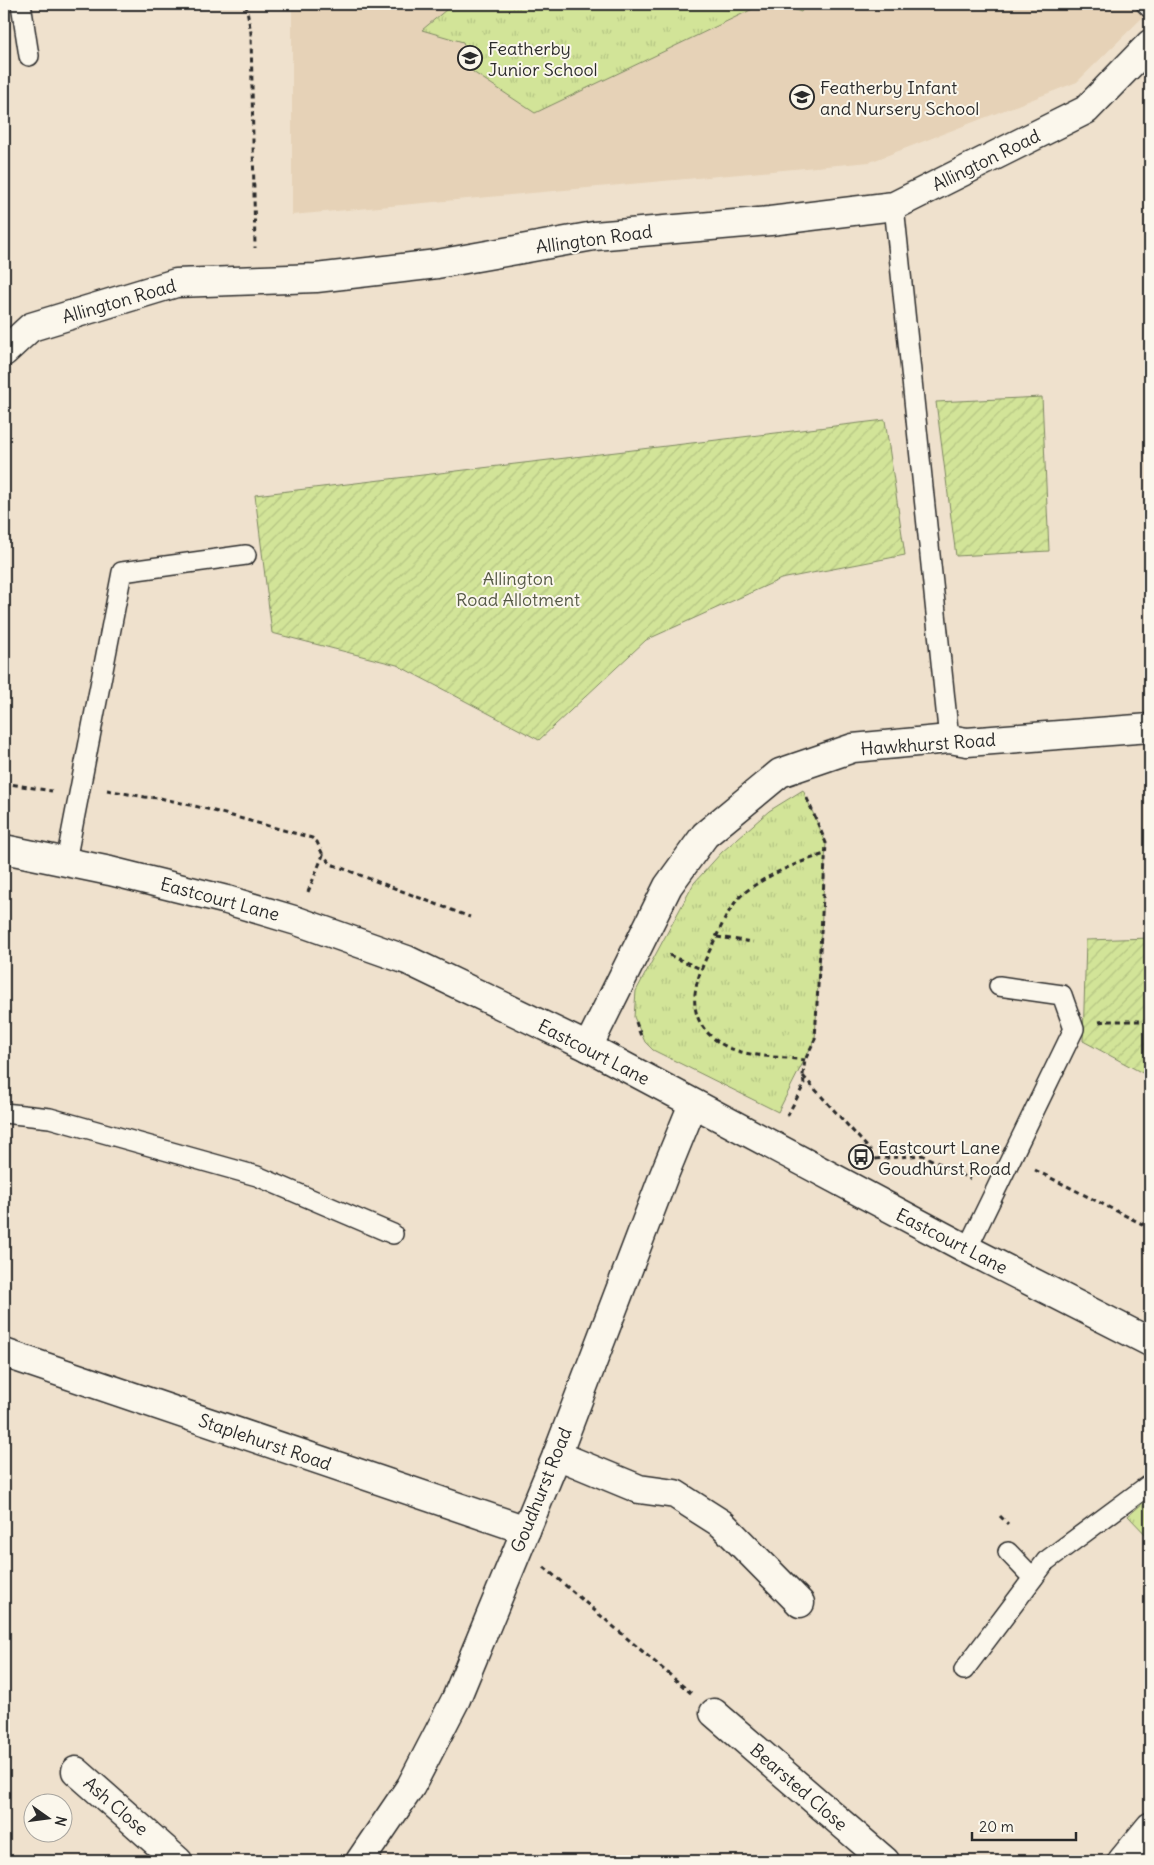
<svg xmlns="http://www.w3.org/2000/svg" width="1154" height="1865" font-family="Delius,sans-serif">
<defs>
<pattern id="grass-tufts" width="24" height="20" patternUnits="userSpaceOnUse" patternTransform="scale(1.25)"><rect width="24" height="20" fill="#d2e498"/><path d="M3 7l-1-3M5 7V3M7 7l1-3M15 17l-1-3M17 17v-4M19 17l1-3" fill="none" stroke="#b4c483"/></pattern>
<pattern id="garden-furrows" width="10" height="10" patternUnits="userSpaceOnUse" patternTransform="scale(1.25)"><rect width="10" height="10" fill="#d2e498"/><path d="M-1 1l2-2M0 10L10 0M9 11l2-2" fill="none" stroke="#b4c483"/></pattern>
</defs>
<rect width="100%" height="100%" fill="#efe1cd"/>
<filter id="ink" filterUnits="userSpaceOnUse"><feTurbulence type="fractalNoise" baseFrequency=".02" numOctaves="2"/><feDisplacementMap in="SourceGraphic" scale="10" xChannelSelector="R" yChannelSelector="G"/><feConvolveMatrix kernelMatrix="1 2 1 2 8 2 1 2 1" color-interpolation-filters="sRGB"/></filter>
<g filter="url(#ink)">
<path fill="#e6d2b7" d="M 292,4 L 1150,4 L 1150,10 L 1077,82 L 870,162 L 292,215 Z"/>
<g fill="url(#grass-tufts)" stroke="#7e8862">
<path d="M 453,4 L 763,4 L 535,113 L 473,72 L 463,42 L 422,30 Z"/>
<path d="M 780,4 L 805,4 L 801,12 Z"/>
<path d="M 803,790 L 826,843 L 815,1039 L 778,1112 L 653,1050 L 645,1042 L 634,1017 L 636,991 L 694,883 L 722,852 L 769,811 Z"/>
<path d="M 1150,1497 L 1150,1539 L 1128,1516 Z"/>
</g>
<g fill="url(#garden-furrows)" stroke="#7e8862">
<path d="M 1042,397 L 1049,551 L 956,556 L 936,402 Z"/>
<path d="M 885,420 L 905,555 L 781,579 L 646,640 L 539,740 L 397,665 L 272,633 L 255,495 Z"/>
<path d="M 1150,938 L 1150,1077 L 1083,1041 L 1086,940 Z"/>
</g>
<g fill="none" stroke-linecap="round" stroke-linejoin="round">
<defs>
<g id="lane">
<path d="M 21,4 L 29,56"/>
<path d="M 1146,4 L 1150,8"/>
<path d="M 894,206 L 949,739"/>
<path d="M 66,861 L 122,572 L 246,555"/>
<path d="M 4,1113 L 50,1118 L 257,1176 L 393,1234"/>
<path d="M 967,1249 L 1074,1029 L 1062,995 L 999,986"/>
<path d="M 1008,1552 L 1033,1578"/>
<path d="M 964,1670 L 1046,1561 L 1150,1484"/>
</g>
<g id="street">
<path d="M 4,352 L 31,327 L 176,283 L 316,278 L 437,264 L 594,236 L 770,221 L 894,206 L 1086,110 L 1150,44"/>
<path d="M 4,849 L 110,871 L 227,900 L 297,921 L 407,960 L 588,1047 L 967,1249 L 1150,1342"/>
<path d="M 588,1047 L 668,886 L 705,835 L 780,773 L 853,748 L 949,739 L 967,742 L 1150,728"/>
<path d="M 4,1353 L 526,1530"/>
<path d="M 557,1455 L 639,1489 L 675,1494 L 722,1524 L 800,1603"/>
<path d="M 714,1713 L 885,1861"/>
<path d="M 76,1771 L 178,1861"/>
<path d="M 360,1861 L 411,1786 L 456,1699 L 557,1455 L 664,1175 L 693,1104"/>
<path d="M 1122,1861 L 1150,1827"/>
</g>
</defs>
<use href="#lane" stroke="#2b2b2b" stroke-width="22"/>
<use href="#street" stroke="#2b2b2b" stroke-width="31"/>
<g stroke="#2b2b2b" stroke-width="3" stroke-dasharray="5 4" stroke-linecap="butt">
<path d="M 246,4 L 251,33 L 255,248"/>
<path d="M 4,783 L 52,791"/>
<path d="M 107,790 L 145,797 L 160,798 L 203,808 L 312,838 L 317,842 L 323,855"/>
<path d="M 308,892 L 323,855 L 331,864 L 470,917"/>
<path d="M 717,937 L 753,942"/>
<path d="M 669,955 L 701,969"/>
<path d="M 636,1022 L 642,1039"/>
<path d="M 1099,1022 L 1105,1021 L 1150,1021"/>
<path d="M 805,1060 C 777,1056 740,1058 717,1041 C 676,1011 701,969 717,935 C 724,921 731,904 744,893 C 768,874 796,863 825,854"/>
<path d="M 803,1076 L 870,1150 L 865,1160"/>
<path d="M 787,1116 L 804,1085 L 803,1075 L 805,1060 L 815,1039 L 826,843 L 806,796"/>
<path d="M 868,1154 L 874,1159 L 922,1155 L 970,1179"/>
<path d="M 1035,1170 L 1150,1228"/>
<path d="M 1000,1516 L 1008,1524"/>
<path d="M 544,1567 L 691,1693"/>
</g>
<use href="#lane" stroke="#fbf7ec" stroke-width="19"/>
<use href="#street" stroke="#fbf7ec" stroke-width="28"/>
</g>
</g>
<defs>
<symbol id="school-ring" viewBox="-11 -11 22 22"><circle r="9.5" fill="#fbf7ec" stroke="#2b2b2b" stroke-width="1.5"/><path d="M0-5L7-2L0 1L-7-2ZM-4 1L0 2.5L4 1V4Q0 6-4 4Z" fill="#2b2b2b"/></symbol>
<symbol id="bus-ring" viewBox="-11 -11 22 22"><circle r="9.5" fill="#fbf7ec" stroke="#2b2b2b" stroke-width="1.5"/><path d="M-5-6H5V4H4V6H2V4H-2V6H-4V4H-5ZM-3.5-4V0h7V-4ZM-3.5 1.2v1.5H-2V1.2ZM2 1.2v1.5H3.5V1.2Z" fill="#2b2b2b"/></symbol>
</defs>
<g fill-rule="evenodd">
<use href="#school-ring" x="456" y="44" width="28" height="28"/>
<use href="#school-ring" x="788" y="83" width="28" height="28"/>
<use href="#bus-ring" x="847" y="1143" width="28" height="28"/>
</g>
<g text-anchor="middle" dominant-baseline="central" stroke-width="4" stroke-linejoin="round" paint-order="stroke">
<g font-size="18" fill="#2b2b2b" stroke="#fbf7ec" text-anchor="start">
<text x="488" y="48">Featherby<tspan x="488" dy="21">Junior School</tspan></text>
<text x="820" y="87">Featherby Infant<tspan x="820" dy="21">and Nursery School</tspan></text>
<text x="878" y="1147">Eastcourt Lane<tspan x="878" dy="21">Goudhurst Road</tspan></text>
</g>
<g font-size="18" fill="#2b2b2b" stroke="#fbf7ec">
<text transform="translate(986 160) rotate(-26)">Allington Road</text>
<text transform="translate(594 239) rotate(-8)">Allington Road</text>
<text transform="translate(119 301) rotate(-16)">Allington Road</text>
<text transform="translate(928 744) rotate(-4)">Hawkhurst Road</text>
<text transform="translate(220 899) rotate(15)">Eastcourt Lane</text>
<text transform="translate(594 1052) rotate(27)">Eastcourt Lane</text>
<text transform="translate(952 1241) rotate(27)">Eastcourt Lane</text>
<text transform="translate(265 1442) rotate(19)">Staplehurst Road</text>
<text transform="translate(541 1490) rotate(-68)">Goudhurst Road</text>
<text transform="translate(799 1787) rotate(41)">Bearsted Close</text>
<text transform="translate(116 1806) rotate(41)">Ash Close</text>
</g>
<g font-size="18" fill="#555946" stroke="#fbf7ec">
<text x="518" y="578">Allington<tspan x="518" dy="21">Road Allotment</tspan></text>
</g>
</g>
<rect width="1154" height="1865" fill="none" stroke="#fbf7ec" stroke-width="20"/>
<rect x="10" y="10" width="1134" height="1845" fill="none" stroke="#2b2b2b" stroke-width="2" filter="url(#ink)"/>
<g transform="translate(48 1818) rotate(104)"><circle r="24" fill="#fbf7ec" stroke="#a8a59f"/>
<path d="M0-4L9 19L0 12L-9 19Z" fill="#2b2b2b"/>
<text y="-8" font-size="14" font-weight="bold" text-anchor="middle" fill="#2b2b2b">N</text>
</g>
<path d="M972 1832v8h104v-8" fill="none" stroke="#2b2b2b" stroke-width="2.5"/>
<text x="979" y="1832" font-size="15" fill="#2b2b2b" stroke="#fbf7ec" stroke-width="4" paint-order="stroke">20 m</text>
</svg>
